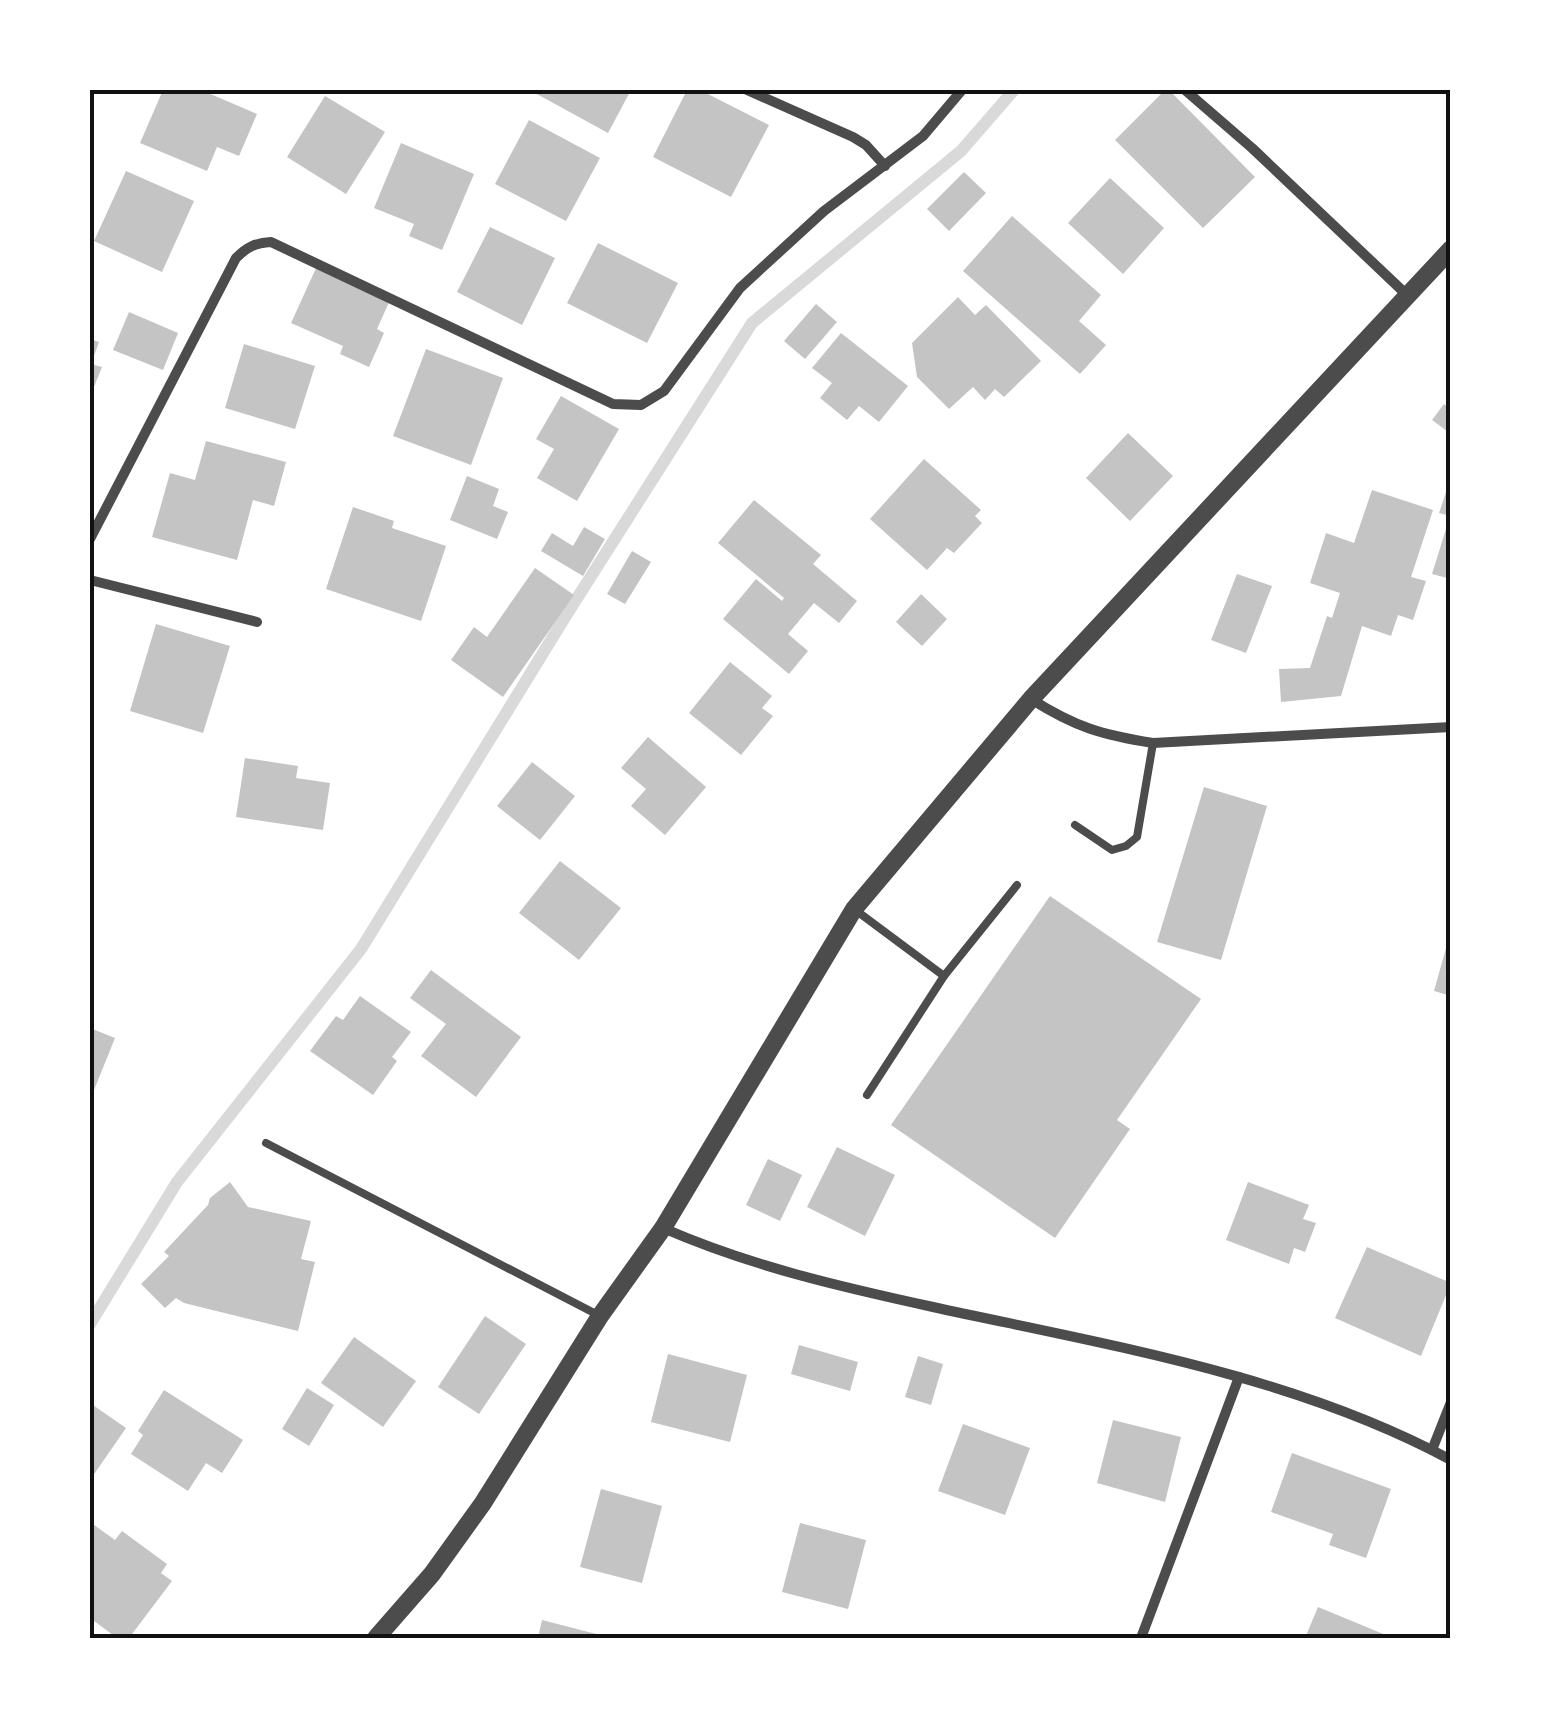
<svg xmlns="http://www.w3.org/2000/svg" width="1541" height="1728" font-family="Signika,sans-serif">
<rect width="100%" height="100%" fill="#fff"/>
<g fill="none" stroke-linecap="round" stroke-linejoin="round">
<path stroke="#d9d9d9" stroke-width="12" d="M 90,1324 L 177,1182 L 361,949 L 567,614 L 752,323 L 961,151 L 1014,90"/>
</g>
<g fill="#c4c4c4">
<path d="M 163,90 L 201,90 L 257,114 L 239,156 L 217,147 L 207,171 L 140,143 Z"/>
<path d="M 536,90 L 631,90 L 608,133 L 535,93 Z"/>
<path d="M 687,90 L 700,90 L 769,125 L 731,197 L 653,157 Z"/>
<path d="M 1165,90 L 1169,90 L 1255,177 L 1203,228 L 1115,140 Z"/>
<path d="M 325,96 L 385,132 L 346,194 L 287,157 Z"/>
<path d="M 529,120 L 600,158 L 566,221 L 495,184 Z"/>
<path d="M 401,143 L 474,174 L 442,250 L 409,236 L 414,224 L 374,208 Z"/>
<path d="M 126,171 L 194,201 L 162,272 L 94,241 Z"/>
<path d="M 964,172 L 986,193 L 949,231 L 927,209 Z"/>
<path d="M 1110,178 L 1164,228 L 1123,274 L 1068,223 Z"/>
<path d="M 1012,216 L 1101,295 L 1079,321 L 1106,345 L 1080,374 L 963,271 Z"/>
<path d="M 490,227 L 555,258 L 522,325 L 457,292 Z"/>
<path d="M 598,243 L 678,283 L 647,343 L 567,303 Z"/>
<path d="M 317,266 L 390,300 L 377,329 L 384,333 L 369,367 L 340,354 L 343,346 L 291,323 Z"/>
<path d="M 958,297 L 975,315 L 986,305 L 1041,361 L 1004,397 L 995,389 L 985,400 L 973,387 L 949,409 L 917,377 L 912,343 Z"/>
<path d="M 816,304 L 837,322 L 805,359 L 784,341 Z"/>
<path d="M 129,312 L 178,333 L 163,370 L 113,350 Z"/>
<path d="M 841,333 L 908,386 L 879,422 L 859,406 L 847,420 L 820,398 L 832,383 L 812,368 Z"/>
<path d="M 90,339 L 99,342 L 91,364 L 102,367 L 90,397 Z"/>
<path d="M 244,344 L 315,366 L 295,429 L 225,408 Z"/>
<path d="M 426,349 L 503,378 L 471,465 L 393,436 Z"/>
<path d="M 561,396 L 619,429 L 577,501 L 537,478 L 554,449 L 536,439 Z"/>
<path d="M 1444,404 L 1451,410 L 1451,434 L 1432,420 Z"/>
<path d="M 1128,433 L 1173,476 L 1130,521 L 1086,478 Z"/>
<path d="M 206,441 L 286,462 L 274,506 L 253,500 L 237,560 L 152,537 L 170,473 L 195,480 Z"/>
<path d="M 924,459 L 981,510 L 975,516 L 982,523 L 954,553 L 947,548 L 927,570 L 870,519 Z"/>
<path d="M 467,476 L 499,489 L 493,506 L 508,512 L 497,539 L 450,520 Z"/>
<path d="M 1448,486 L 1451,487 L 1451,579 L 1432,574 L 1450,516 L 1439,513 Z"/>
<path d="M 1372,490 L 1433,510 L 1411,577 L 1426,581 L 1413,620 L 1398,615 L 1391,636 L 1362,626 L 1341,696 L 1281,702 L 1279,669 L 1310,668 L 1327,616 L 1332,618 L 1340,593 L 1310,583 L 1326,533 L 1354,543 Z"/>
<path d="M 754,500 L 821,555 L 813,564 L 857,601 L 839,623 L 814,603 L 788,634 L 808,651 L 789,674 L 723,619 L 756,579 L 782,601 L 784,598 L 718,543 Z"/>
<path d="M 353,507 L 394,521 L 392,528 L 446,546 L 421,621 L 326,589 Z"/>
<path d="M 584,527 L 605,539 L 583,576 L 541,551 L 552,533 L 573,546 Z"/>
<path d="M 632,551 L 651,562 L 625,604 L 607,594 Z"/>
<path d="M 535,568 L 574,595 L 503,697 L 451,660 L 474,627 L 487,637 Z"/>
<path d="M 1237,574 L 1272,586 L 1246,653 L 1211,640 Z"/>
<path d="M 921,594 L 947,619 L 922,646 L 896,622 Z"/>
<path d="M 156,624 L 230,646 L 203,733 L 130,711 Z"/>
<path d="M 730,662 L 772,696 L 762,708 L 773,716 L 741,755 L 689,713 Z"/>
<path d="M 648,737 L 706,787 L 665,835 L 631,806 L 646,789 L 621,768 Z"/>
<path d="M 245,758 L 298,766 L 296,778 L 330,783 L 323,830 L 236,817 Z"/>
<path d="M 532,762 L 575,796 L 540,840 L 497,806 Z"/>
<path d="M 1204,787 L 1267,806 L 1221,960 L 1157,942 Z"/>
<path d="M 560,861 L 621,908 L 579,960 L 519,913 Z"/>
<path d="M 1050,896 L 1201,999 L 1117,1120 L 1130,1129 L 1055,1238 L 891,1125 Z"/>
<path d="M 1446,948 L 1451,950 L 1451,996 L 1434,991 Z"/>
<path d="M 431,970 L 521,1037 L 476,1097 L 421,1056 L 446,1024 L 410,998 Z"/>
<path d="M 360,996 L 411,1032 L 392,1057 L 397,1061 L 373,1095 L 310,1051 L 336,1016 L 343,1020 Z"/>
<path d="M 90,1028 L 115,1038 L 90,1100 Z"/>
<path d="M 837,1147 L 895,1175 L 865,1236 L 807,1207 Z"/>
<path d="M 768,1159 L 802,1175 L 780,1221 L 746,1205 Z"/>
<path d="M 230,1182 L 248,1207 L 311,1221 L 301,1259 L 315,1262 L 298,1331 L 184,1303 L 176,1298 L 165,1308 L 141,1284 L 169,1256 L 164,1252 L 208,1205 L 210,1198 Z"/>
<path d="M 1248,1182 L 1309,1205 L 1303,1219 L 1316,1223 L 1305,1252 L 1294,1248 L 1289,1264 L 1226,1240 Z"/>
<path d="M 1367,1247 L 1451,1283 L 1421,1356 L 1335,1318 Z"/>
<path d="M 485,1316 L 526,1344 L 479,1414 L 438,1387 Z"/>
<path d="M 354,1337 L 416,1381 L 383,1427 L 321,1383 Z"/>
<path d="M 799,1345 L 858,1362 L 850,1391 L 791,1374 Z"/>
<path d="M 668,1354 L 747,1375 L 730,1442 L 651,1422 Z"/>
<path d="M 918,1356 L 943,1364 L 931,1405 L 905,1397 Z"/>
<path d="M 307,1388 L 334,1405 L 309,1446 L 282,1429 Z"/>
<path d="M 164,1390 L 243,1440 L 222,1473 L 206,1463 L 188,1491 L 131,1454 L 143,1435 L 138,1431 Z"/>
<path d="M 90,1403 L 126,1428 L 90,1480 Z"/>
<path d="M 1113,1420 L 1181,1437 L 1165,1502 L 1097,1483 Z"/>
<path d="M 963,1424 L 1030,1448 L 1005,1515 L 938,1491 Z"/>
<path d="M 1292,1453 L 1391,1489 L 1366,1558 L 1329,1545 L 1333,1534 L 1271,1512 Z"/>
<path d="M 601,1489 L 662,1506 L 642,1583 L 580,1567 Z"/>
<path d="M 90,1522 L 115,1540 L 122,1531 L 167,1564 L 161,1573 L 172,1581 L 129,1638 L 117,1638 L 90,1618 Z"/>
<path d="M 800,1523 L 866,1540 L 848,1609 L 782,1592 Z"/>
<path d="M 1318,1607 L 1393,1638 L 1305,1638 Z"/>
<path d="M 542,1620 L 608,1637 L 608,1638 L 538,1638 Z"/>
</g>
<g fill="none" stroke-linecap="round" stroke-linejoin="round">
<g stroke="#4c4c4c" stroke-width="8">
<path d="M 1075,825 L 1112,850 L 1126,846 L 1137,837 L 1153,743"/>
<path d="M 854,909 L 944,976 L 867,1095"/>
<path d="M 944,976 L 1017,885"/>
<path d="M 266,1143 L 600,1316"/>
</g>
<g stroke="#4c4c4c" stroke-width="10">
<path d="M 747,90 L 853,137 L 866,145 L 885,166"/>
<path d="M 1185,90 L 1252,148 L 1407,295"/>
<path d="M 90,539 L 236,258 C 247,247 255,243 271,242 L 613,404 L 641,405 L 664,391 L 740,288 L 824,211 L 923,136 L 962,90"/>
<path d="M 90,580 L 257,622"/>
<path d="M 1031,699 C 1075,727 1102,735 1153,743 L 1451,727"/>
<path d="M 663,1228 C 750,1266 841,1287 933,1307 C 1107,1345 1293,1375 1451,1460"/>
<path d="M 1432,1450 L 1451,1402"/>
<path d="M 1141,1638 L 1239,1377"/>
</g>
<path stroke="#4c4c4c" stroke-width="18" d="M 376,1638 L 432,1574 L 483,1503 L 600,1316 L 663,1228 L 854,909 L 1031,699 L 1451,249"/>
</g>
<rect width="1541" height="1728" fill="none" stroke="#ffffff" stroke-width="185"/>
<rect x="92" y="92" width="1356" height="1544" fill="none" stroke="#111" stroke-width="4"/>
</svg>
